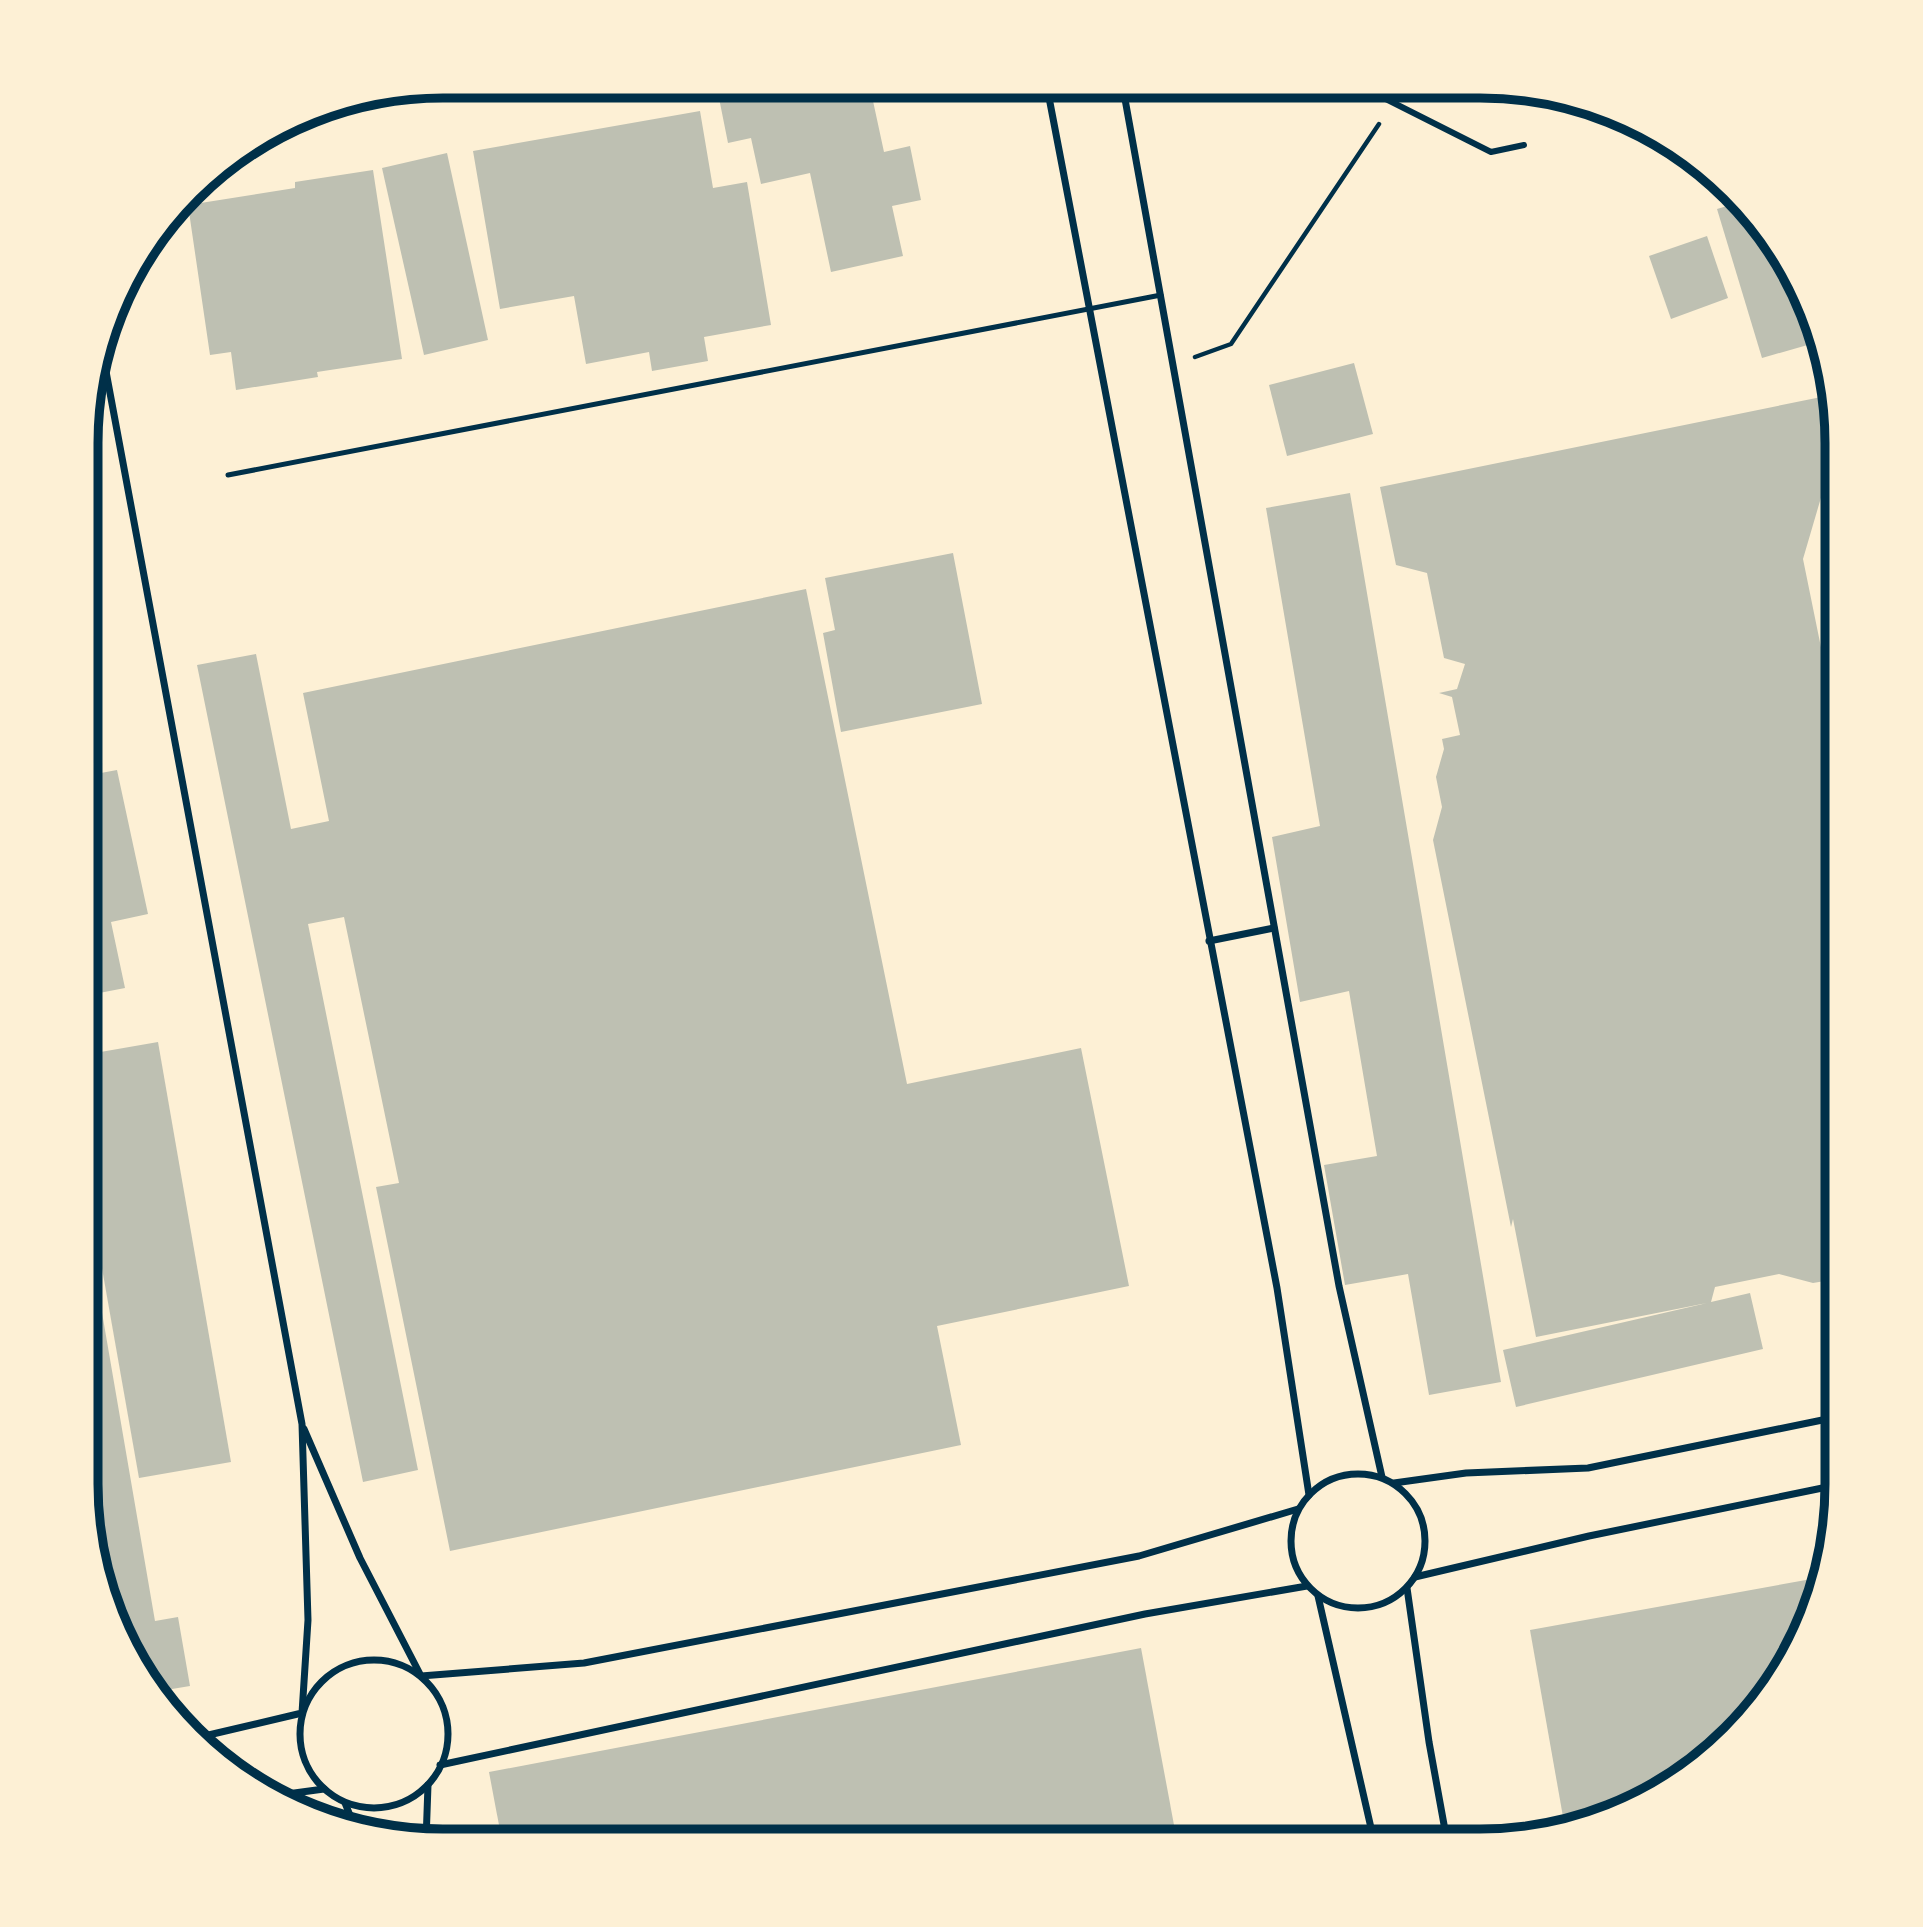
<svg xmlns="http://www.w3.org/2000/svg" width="1923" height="1927" font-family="Roboto,sans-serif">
<rect width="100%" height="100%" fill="#fdf0d5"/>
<g fill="#bec0b2">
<path d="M 773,87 L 870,87 L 884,152 L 910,146 L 921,200 L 892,206 L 903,256 L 831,272 L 810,173 L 761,184 L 751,138 L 728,143 L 719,98 Z"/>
<path d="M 700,111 L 713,188 L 747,182 L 771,325 L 704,337 L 708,361 L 652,371 L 649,352 L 586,364 L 574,296 L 500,309 L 473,151 Z"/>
<path d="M 447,153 L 488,340 L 424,355 L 382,168 Z"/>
<path d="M 373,170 L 402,359 L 317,372 L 318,377 L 236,390 L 231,352 L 210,355 L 188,205 L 295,188 L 295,182 Z"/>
<path d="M 1737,203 L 1764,226 L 1808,309 L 1818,342 L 1762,358 L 1717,209 Z"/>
<path d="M 1707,236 L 1728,298 L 1671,319 L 1649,256 Z"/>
<path d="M 1354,363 L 1373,434 L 1287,456 L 1269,385 Z"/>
<path d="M 1831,395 L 1837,443 L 1803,559 L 1837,726 L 1837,1279 L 1813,1283 L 1779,1274 L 1715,1287 L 1711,1302 L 1750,1293 L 1763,1349 L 1516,1407 L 1503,1350 L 1707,1303 L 1536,1337 L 1513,1219 L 1511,1227 L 1433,840 L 1442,807 L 1436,777 L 1444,749 L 1442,739 L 1460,735 L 1452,697 L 1439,693 L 1457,689 L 1465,664 L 1444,658 L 1427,573 L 1396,565 L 1380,487 Z"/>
<path d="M 1350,493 L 1501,1382 L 1429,1395 L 1408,1274 L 1345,1285 L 1324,1165 L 1377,1156 L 1349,991 L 1300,1002 L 1272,837 L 1320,826 L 1266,508 Z"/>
<path d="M 953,553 L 982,704 L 841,732 L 823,633 L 835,630 L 825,578 Z"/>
<path d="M 806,589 L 907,1084 L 1081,1048 L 1129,1286 L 937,1326 L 961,1445 L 450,1551 L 376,1187 L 399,1183 L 344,917 L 308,924 L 418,1470 L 363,1482 L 197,665 L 256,654 L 291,829 L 329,821 L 303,693 Z"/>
<path d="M 117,770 L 148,914 L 111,922 L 125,988 L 89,995 L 90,775 Z"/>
<path d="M 158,1042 L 231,1462 L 139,1478 L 88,1189 L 89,1054 Z"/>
<path d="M 88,1231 L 155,1621 L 178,1617 L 190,1686 L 154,1692 L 105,1599 L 86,1507 Z"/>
<path d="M 1817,1578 L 1800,1642 L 1749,1719 L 1697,1768 L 1595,1822 L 1565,1828 L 1530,1630 Z"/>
<path d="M 1141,1648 L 1177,1841 L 502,1841 L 489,1772 Z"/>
</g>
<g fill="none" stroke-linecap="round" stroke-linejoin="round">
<path stroke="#003049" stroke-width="4.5" d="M 1195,357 L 1231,344 L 1379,124"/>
<path stroke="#003049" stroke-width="5" d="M 228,475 L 1161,295"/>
<path stroke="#003049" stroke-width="6" d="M 1364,88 L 1491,152 L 1524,145"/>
<g stroke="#003049" stroke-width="7">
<path d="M 1047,87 L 1277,1288 L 1309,1495"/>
<path d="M 1123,88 L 1339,1286 L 1382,1477"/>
<path d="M 102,350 L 302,1424 L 308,1620 L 302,1713 L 200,1737"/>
<path d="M 1209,941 L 1274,928"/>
<path d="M 304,1429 L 360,1558 L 421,1676 L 584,1663 L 1139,1556 L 1298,1509"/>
<circle cx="1358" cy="1541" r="67"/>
<path d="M 1394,1483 L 1466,1473 L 1588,1468 L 1837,1417"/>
<path d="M 1415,1577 L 1589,1536 L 1837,1485"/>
<path d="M 1407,1588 L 1429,1742 L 1447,1841"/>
<path d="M 1318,1596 L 1374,1841"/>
<circle cx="374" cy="1734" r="74"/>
<path d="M 440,1765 L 1145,1614 L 1307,1586"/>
<path d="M 272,1796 L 324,1789"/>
<path d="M 345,1803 L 356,1830"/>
<path d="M 426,1841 L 428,1785"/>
</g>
</g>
<path d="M0 0H1923V1927H0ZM443 98H1480A345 345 0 0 1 1825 443V1484A345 345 0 0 1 1480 1829H443A345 345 0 0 1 98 1484V443A345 345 0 0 1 443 98Z" fill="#fdf0d5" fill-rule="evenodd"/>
<path fill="none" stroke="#003049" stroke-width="9" d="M443 98H1480A345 345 0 0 1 1825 443V1484A345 345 0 0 1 1480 1829H443A345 345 0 0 1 98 1484V443A345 345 0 0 1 443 98Z"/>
</svg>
